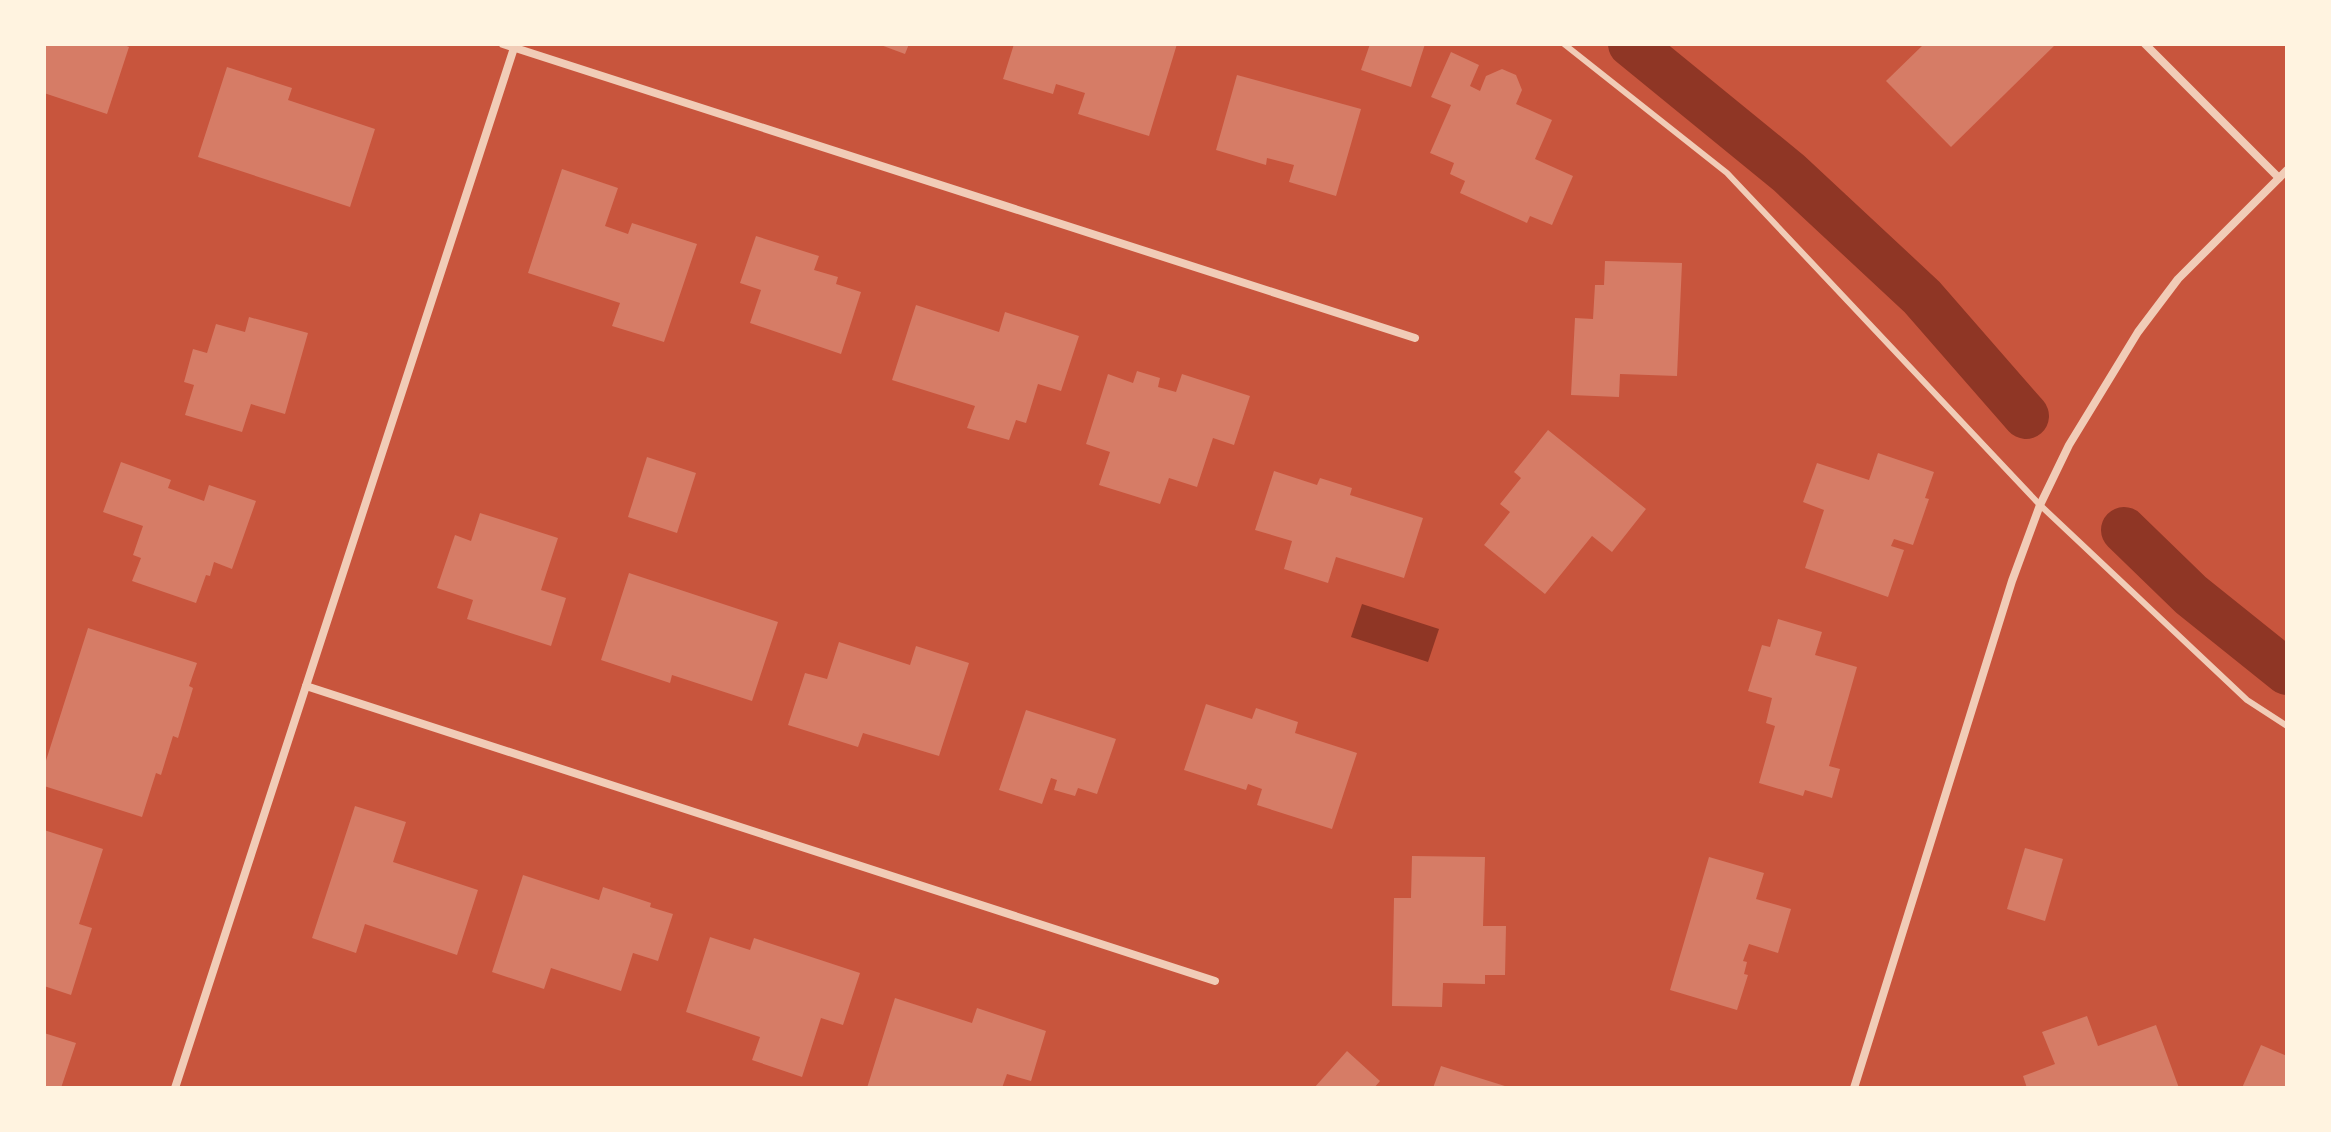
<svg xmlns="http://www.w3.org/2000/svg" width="2331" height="1132" font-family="Lato,sans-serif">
<rect width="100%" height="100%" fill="#c8553d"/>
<path fill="#8f3625" d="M 1362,604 L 1439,629 L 1428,662 L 1351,637 Z"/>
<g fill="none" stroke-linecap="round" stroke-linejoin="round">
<g stroke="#8f3625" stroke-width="46">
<path d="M 1631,44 L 1789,173 L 1922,297 L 2026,416"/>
<path d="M 2124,530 L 2191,595 L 2287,672"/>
</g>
</g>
<g fill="#d67c66">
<path d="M 44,44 L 122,44 L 129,47 L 107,114 L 44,93 Z"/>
<path d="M 878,44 L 909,44 L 905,54 Z"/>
<path d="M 1014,44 L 1177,44 L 1149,136 L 1078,114 L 1085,93 L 1056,84 L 1053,94 L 1003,79 Z"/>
<path d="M 1370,44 L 1425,44 L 1411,87 L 1361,70 Z"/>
<path d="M 1924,44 L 2056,44 L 1951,147 L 1886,81 Z"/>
<path d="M 1451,52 L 1479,65 L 1470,86 L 1480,91 L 1486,76 L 1502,69 L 1516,75 L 1522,90 L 1516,104 L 1552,120 L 1535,159 L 1573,176 L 1552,225 L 1530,216 L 1527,223 L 1460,193 L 1465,181 L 1450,174 L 1454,163 L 1430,153 L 1451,105 L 1431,97 Z"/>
<path d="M 227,67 L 292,88 L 288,100 L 375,129 L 350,207 L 198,157 Z"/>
<path d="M 1237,75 L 1361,109 L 1336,196 L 1289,182 L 1294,165 L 1267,158 L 1266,165 L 1216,150 Z"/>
<path d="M 562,169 L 618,188 L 605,226 L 628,234 L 632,223 L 697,244 L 664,342 L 612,326 L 620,303 L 528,273 Z"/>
<path d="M 756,236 L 819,256 L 814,270 L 838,277 L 836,284 L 861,292 L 841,354 L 750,323 L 761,290 L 740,283 Z"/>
<path d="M 1605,261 L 1682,263 L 1677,376 L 1620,374 L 1619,397 L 1571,395 L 1575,318 L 1593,319 L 1595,285 L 1604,285 Z"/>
<path d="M 916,305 L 999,332 L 1005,312 L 1079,336 L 1061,391 L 1038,384 L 1026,423 L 1016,420 L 1009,440 L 967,428 L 975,406 L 892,380 Z"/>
<path d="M 249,317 L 308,333 L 285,414 L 251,404 L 242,432 L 185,415 L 194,385 L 184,382 L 193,349 L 207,353 L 216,324 L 245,332 Z"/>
<path d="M 1137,371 L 1160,378 L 1158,387 L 1176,392 L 1182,374 L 1250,396 L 1234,445 L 1213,438 L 1197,487 L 1169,478 L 1160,504 L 1099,485 L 1110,452 L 1086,444 L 1108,374 L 1133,383 Z"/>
<path d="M 1548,430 L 1646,509 L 1612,552 L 1592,536 L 1545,594 L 1484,545 L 1510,512 L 1500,504 L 1521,478 L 1514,472 Z"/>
<path d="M 1878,453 L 1934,472 L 1925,498 L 1929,499 L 1913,545 L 1894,539 L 1891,546 L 1904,550 L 1888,597 L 1805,568 L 1824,510 L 1803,502 L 1817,463 L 1869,480 Z"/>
<path d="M 647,457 L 696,473 L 677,533 L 628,517 Z"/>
<path d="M 121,462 L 171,480 L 168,488 L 204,501 L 209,485 L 256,501 L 232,569 L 214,562 L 210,576 L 206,575 L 196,603 L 132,581 L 141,558 L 133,555 L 143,526 L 103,512 Z"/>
<path d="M 1274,471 L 1317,485 L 1320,478 L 1352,488 L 1350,495 L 1423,518 L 1404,578 L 1336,557 L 1328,583 L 1284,569 L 1292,541 L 1255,530 Z"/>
<path d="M 480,513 L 558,538 L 541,590 L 566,598 L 551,646 L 467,619 L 473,600 L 437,588 L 455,535 L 471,541 Z"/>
<path d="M 629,573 L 778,622 L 752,701 L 672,675 L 670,683 L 601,660 Z"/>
<path d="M 1778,619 L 1822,632 L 1815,655 L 1857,667 L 1829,766 L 1840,769 L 1832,798 L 1805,790 L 1803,796 L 1759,783 L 1775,726 L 1766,723 L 1772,698 L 1748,691 L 1762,645 L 1770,647 Z"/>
<path d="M 88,628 L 197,663 L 189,686 L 193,688 L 178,738 L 173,736 L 161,775 L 156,773 L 142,817 L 44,786 L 44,767 Z"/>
<path d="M 839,642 L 910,665 L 916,646 L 969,663 L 939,756 L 863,733 L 858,747 L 788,725 L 805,673 L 827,679 Z"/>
<path d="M 1206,704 L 1252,719 L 1256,708 L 1298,722 L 1295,733 L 1357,753 L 1332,829 L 1257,805 L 1262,789 L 1248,784 L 1246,790 L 1184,770 Z"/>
<path d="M 1026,710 L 1116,739 L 1097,794 L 1078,788 L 1075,796 L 1054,790 L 1057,780 L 1051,778 L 1042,804 L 999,790 Z"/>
<path d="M 355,806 L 406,822 L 393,862 L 478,890 L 457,955 L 365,924 L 356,953 L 312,938 Z"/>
<path d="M 44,830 L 103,849 L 79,924 L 92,928 L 71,995 L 44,986 Z"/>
<path d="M 2025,848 L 2063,859 L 2045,921 L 2007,909 Z"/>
<path d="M 1412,856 L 1485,857 L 1483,926 L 1506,926 L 1505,975 L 1485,975 L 1485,984 L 1443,983 L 1442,1007 L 1392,1006 L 1394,898 L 1411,898 Z"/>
<path d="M 1709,857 L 1764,873 L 1756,899 L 1791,909 L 1778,953 L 1749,944 L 1743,961 L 1747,962 L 1744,974 L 1748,975 L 1737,1010 L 1670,990 Z"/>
<path d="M 523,875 L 599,900 L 603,887 L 651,903 L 650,907 L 673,914 L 658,961 L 633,953 L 621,991 L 551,968 L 544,989 L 492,972 Z"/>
<path d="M 710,937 L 750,950 L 754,938 L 860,973 L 843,1025 L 821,1018 L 802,1077 L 752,1060 L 760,1037 L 686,1012 Z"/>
<path d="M 895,998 L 972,1023 L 977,1008 L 1046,1031 L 1031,1081 L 1007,1074 L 1002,1088 L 867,1088 Z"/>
<path d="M 2087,1016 L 2098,1046 L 2156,1025 L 2179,1088 L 2027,1088 L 2023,1076 L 2055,1064 L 2042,1032 Z"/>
<path d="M 44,1033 L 76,1043 L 61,1088 L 44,1088 Z"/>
<path d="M 2261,1045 L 2287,1056 L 2287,1088 L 2242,1088 Z"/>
<path d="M 1347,1051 L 1380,1081 L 1374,1088 L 1314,1088 Z"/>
<path d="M 1441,1066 L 1508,1087 L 1508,1088 L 1433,1088 Z"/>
</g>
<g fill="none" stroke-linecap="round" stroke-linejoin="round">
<path stroke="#f1ccb7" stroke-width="6" d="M 1564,44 L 1727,173 L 2040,505 L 2247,700 L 2287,726"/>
<g stroke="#f1ccb7" stroke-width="8">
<path d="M 503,44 L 1415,338"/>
<path d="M 2145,44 L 2279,178"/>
<path d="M 306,686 L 1215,981"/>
<path d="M 175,1088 L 514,48"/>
<path d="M 1854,1088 L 2012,581 L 2040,505 L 2069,445 L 2138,332 L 2178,279 L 2287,170"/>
</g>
</g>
<rect width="2331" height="1132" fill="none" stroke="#fff3e0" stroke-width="92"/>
</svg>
